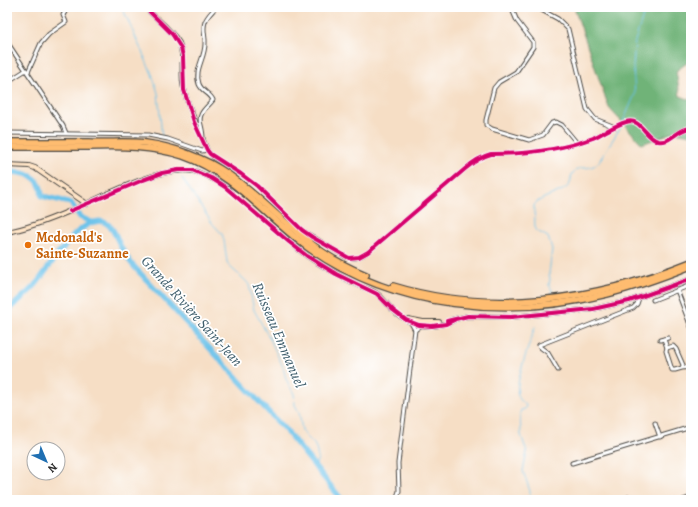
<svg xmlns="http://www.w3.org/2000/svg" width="698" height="507" font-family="Alegreya,serif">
<rect width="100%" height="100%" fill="#fff"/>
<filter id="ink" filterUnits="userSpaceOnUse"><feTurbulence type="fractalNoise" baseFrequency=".025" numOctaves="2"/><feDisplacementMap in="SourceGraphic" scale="8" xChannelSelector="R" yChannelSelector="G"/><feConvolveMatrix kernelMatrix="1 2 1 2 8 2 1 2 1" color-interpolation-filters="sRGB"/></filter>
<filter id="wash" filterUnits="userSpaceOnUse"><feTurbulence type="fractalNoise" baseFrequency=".012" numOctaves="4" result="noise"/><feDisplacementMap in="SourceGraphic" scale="16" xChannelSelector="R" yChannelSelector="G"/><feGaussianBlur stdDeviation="0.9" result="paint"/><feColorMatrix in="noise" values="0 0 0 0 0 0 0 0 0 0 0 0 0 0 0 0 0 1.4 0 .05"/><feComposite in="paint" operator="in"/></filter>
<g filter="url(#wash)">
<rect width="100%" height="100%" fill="#f6dec5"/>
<path fill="#6fb378" stroke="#4d6f52" d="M 574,7 L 691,7 L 691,60 L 676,71 L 680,96 L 691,100 L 691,135 L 674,132 L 642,144 L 609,108 Z"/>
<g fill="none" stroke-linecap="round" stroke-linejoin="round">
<g stroke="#6dc3ea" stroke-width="1">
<path d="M 122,7 L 152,74 L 158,93 L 162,137"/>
<path d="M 623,122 L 635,94 L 633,67 L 635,41 L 646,7"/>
<path d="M 182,178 L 212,223 L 222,234 L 224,240 L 227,262 L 229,266 L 246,281 L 249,285 L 254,310 L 271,341 L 283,367 L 286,379 L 294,394 L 295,405 L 299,412 L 302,430 L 306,436 L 314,444 L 316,448 L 318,458 L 315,467"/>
<path d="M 552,294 L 552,290 L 549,285 L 550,279 L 549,274 L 552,249 L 548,237 L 537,231 L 535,227 L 534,205 C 540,197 559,194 567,187 C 573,183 569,175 575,171 C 582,165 589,171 598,163 L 622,125"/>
<path d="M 528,500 L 530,496 L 530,491 L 523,471 L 527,452 L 521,435 L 520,413 L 521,410 L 525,409 L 526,405 C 523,402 519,400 518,395 C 514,384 531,340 535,327"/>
</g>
<g stroke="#6dc3ea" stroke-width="5.5">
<path d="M 7,172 C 19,172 35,173 40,186 C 42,190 41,193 42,196 L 71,203 L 80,217 L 91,222"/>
<path d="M 7,313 C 15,302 28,294 37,283 C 50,267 82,211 106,223 C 115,228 118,243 123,251 C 128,260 135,268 142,275 L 288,433 L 342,500"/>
</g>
</g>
</g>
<g filter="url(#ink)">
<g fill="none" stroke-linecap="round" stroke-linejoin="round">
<defs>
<g id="street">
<path d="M 511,7 L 517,21 L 533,42 L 533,47 L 516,72 L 499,82 L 494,88 L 486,120 L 486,125 L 492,129 L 529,140 L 543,135 L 552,123 L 556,122 L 562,125 L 577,143"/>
<path d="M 536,7 L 558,19 L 568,29 L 587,109 L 595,119 L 615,127"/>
<path d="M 7,42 L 63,126 L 66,133"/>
<path d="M 28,72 L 41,43 L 49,34 L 66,22 L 63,15 L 67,9"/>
<path d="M 7,82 L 26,70"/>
<path d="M 7,133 L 148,135 L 168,139 L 202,151 L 207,150 L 213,157 L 241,174 L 257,186 L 302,230 L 346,257 C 355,260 361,257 368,252 L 465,169 C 473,162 480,157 491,154 C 526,154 561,150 593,138 C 604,133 615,125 626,122 C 641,117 645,138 658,141 C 670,144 678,128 691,128"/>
<path d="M 203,138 C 203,133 202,129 201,125 C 197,113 207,108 213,100 C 210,93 202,92 199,84 C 194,70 205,58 205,44 C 206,37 202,30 205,22 C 207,16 212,12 216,7"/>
<path d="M 677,290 L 691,327"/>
<path d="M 653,300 L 691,285"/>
<path d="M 411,323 L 415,330 L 422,325"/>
<path d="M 664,339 L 667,348"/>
<path d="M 660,340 L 668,338"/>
<path d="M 682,368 L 683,365 L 676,349 L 673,346 L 667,348 L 666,351 L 672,370 L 675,370 L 682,368 L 691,367"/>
<path d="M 558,370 L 548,353 L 540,347 L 539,345 L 633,308 L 637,304 L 639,298"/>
<path d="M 655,423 L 660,437"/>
<path d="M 572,463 L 691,427"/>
<path d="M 396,500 L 399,491 L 398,463 L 415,330"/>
<path d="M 621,500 L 628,497 L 631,500"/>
<path d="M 683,500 L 691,497"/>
</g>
<g id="secondary">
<path d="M 145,7 C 156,19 171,29 179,43 C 186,57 180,74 184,89 C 189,111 199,130 207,150"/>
<path d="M 7,165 L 29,166 L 35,168 L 87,204"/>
<path d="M 7,232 C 29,228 49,220 70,211 C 102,198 168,160 200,173 C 239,188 273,231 307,256 C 322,266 338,275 354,283 C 361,287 369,289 376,293 C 383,298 387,305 393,310 C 404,321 418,327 434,326 C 441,325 448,324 454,320"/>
<path d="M 408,319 L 423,322 L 439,322"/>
<path d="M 451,320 L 468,316 L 511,317 L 593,309 L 629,301 L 691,279"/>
</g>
<g id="highway">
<path d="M 7,142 C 34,142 62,142 89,142 C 108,143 127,141 146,143 C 174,147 205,158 228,174 C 255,193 278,217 304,238 C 323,254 344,266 366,275"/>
<path d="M 7,147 C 34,147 61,147 88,147 C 120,146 152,146 183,156 C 235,174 267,218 310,249 C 396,309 508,319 607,294 C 636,287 663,277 691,266"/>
<path d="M 393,286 C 491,316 597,300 691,262"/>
</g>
</defs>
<use href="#street" stroke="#494642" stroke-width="5"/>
<use href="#secondary" stroke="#494642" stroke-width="6"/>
<use href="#highway" stroke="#494642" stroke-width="8"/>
<use href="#street" stroke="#fff" stroke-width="3"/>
<use href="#secondary" stroke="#ffe4c6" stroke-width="4"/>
<use href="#highway" stroke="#febc70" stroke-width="5.5"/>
<defs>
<g id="cycleway">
<path d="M 145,7 L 172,34 L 181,48 L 183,56 L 184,90 L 194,122 L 207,150 L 210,154 L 241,174 L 257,186 L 302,230 L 312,237 L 349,258 L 359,257 L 368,252 L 465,169 C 473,162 480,157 491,154 C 526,154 561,150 593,138 C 604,133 615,125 626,122 C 641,117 645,138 658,141 C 670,144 678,128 691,128"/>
<path d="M 70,211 L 143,180 L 162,173 L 178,170 L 192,170 L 211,178 L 225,187 L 289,242 L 307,256 L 336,274 L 377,294 L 393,310 L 406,320 L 419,325 L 432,326 L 446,324 L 454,320"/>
<path d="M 447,321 L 468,316 L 511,317 L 593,309 L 629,301 L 691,279"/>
</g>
</defs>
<use href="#cycleway" stroke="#fff" stroke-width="6"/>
<use href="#cycleway" stroke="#d6006c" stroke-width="4"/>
</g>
</g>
<circle fill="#e8710a" stroke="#fff" stroke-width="1.5" cx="28" cy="245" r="4"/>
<g text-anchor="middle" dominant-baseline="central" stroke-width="3.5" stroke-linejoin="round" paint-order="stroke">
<g font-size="14" font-weight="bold" fill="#c56008" stroke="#fff" text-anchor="start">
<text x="36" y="237">Mcdonald's<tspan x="36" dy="16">Sainte-Suzanne</tspan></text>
</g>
<g font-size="15" font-style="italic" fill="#42606e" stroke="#fff">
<text transform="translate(192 311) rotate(48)">Grande Rivière Saint-Jean</text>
<text transform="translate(279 335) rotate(67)">Ruisseau Emmanuel</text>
</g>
</g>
<rect width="698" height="507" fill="none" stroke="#fff" stroke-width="24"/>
<g transform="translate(46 461) rotate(136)"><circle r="19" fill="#ffffff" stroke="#aaaaaa"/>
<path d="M0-3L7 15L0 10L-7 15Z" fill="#1f6fb2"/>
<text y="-6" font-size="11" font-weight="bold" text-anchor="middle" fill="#2b2b2b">N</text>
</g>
</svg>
